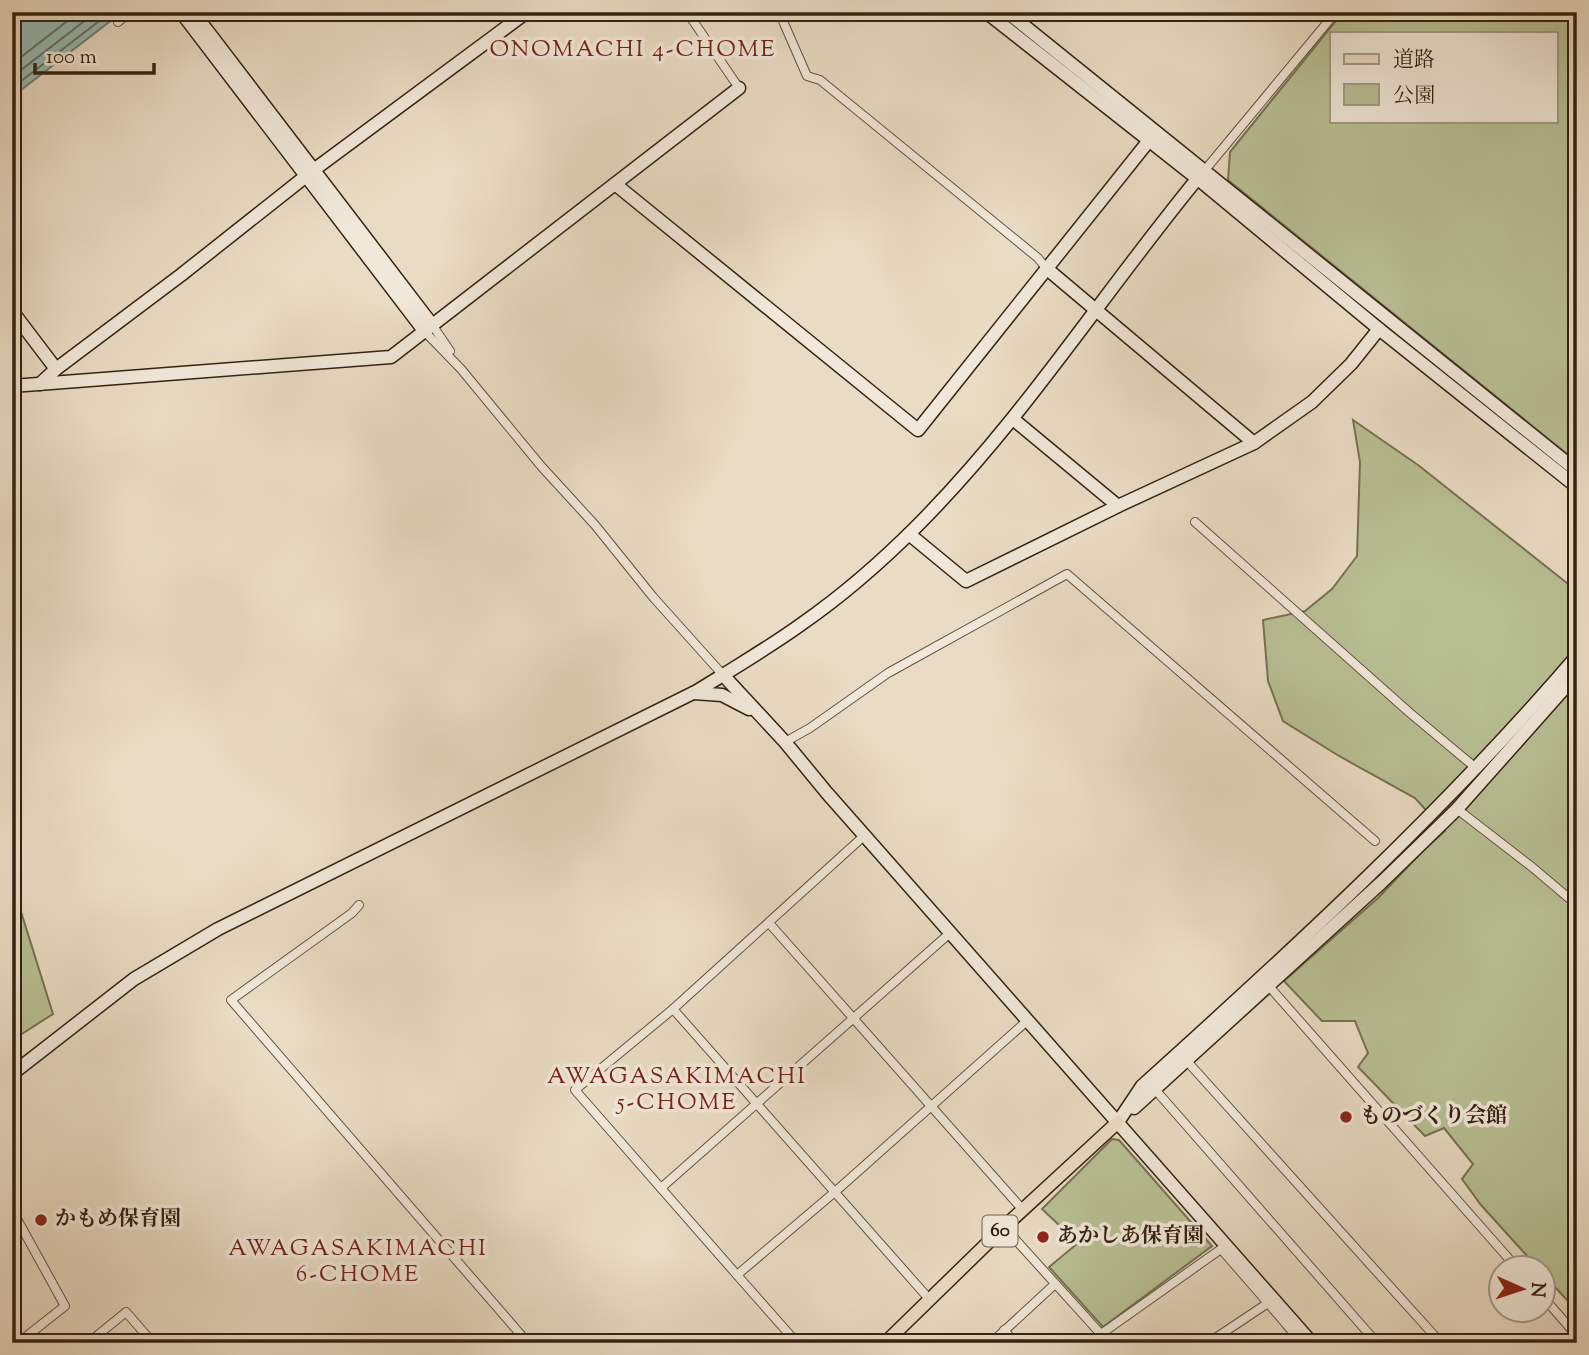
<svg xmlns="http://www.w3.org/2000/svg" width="1589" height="1355" font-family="'Sorts Mill Goudy','Noto Serif JP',serif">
<rect width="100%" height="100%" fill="#eadcc4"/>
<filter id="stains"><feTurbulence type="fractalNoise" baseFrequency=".00286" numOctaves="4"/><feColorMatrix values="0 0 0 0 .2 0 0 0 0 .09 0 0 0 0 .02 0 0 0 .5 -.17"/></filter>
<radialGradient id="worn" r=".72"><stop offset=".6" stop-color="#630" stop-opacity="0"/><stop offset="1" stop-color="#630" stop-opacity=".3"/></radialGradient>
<g fill="#b8c094" stroke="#767152" stroke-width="2" fill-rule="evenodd">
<path d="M 1343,12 L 1577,12 L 1577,462 L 1228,180 L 1230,152 ZM 1332,33 L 1556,33 L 1556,121 L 1332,121 Z"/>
<path d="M 1353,420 L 1418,465 L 1577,591 L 1577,1311 L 1544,1275 L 1544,1268 L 1537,1267 L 1481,1205 L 1462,1179 L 1473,1164 L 1444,1128 L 1425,1136 L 1358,1067 L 1368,1053 L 1355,1021 L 1322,1021 L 1284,981 L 1378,898 L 1424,850 L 1445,831 L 1415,798 L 1339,756 L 1283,721 L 1268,681 L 1263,620 L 1305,611 L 1332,589 L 1357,556 L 1360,462 Z"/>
<path d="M 12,883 L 53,1014 L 14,1039 L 12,1031 Z"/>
<path d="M 1112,1139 L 1119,1140 L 1212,1246 L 1103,1327 L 1049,1267 L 1078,1243 L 1042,1209 Z"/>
</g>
<path fill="#98bbb7" stroke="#707e75" stroke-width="2" d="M 12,12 L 122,12 L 12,97 Z"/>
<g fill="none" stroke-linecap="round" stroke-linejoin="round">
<g stroke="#666e64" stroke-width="2">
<path d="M 12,64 L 79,12"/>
<path d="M 12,77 L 96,12"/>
<path d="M 12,88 L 111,12"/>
</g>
<defs>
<g id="street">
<path d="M 687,12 L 739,88"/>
<path d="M 779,12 L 807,76 L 820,80 L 1038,258 L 1046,268"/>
<path d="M 118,22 L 130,12"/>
<path d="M 1205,170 L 1336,12"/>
<path d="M 433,326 L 450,351"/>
<path d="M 425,332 L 461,369 L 541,466 L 595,525 L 653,597 L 723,675"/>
<path d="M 1195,522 L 1410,713 L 1477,769"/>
<path d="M 785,742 L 810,728 L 888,673 L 1067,574 L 1375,841"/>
<path d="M 1457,809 L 1532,867 L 1577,905"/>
<path d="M 359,905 L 352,913 L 231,1000 L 528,1343"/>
<path d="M 769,923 L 1023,1210"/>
<path d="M 1267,984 L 1517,1268"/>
<path d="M 673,1009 L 930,1300"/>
<path d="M 1185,1059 L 1441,1343"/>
<path d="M 1152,1086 L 1377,1343"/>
<path d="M 661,1188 L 950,933"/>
<path d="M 12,1210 L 65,1306 L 18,1343"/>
<path d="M 1004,1227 L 1109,1343"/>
<path d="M 737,1275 L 575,1090 L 673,1009 L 865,835"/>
<path d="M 1544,1298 L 1577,1336"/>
<path d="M 1268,1303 L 1302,1343"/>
<path d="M 1004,1330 L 1015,1343"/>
<path d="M 1101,1334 L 1221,1249 L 1268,1303 L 1208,1343"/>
<path d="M 88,1343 L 126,1312 L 153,1343"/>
<path d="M 797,1343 L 737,1275 L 836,1191 L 1028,1020"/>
<path d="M 991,1343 L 1055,1284"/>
</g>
<g id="secondary">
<path d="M 181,12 L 425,332"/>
<path d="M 193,12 L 433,326"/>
<path d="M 986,12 L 1198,179 L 1379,329 L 1577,487"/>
<path d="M 1007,12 L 1577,471"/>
<path d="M 615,184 L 918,430 L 1155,133"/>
<path d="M 1046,268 L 1254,443"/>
<path d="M 12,311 L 56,369"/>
<path d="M 40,384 L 56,369 L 181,275 L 315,169 L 527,12"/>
<path d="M 12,386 L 391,357 L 739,88"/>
<path d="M 1013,419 L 1118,506"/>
<path d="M 909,534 L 966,581 L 1118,506 L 1254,443 L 1312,402 L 1351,364 L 1379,329"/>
<path d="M 723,675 C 750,658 777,642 803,623 C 843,595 882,561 916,527 C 1024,419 1105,290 1202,173"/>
<path d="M 694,693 L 722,695 L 749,709"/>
<path d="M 12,1074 L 134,979 L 218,929 L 697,691 L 723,675 L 785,742 L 827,793 L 1312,1343"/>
<path d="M 1134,1108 L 1382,882 L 1457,809 L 1577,674"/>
<path d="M 1118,1122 L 1142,1086 C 1294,949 1444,811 1577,656"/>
</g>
<path id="primary" d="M 885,1343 L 1004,1227 L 1118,1122"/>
</defs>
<use href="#street" stroke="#62503e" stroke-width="10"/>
<use href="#secondary" stroke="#352211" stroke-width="15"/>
<use href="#primary" stroke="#352211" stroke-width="15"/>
<use href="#street" stroke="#f1e8d9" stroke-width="8"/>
<use href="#secondary" stroke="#f1e8d9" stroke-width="12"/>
<use href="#primary" stroke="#eadcc4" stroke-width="12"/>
</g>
<g fill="#8f2418" stroke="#f1e8d9" stroke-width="2.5">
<circle cx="1346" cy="1117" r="7"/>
<circle cx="41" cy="1220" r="7"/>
<circle cx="1043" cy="1237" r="7"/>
</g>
<g text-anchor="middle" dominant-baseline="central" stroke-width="7" stroke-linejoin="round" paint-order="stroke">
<rect fill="#f1e8d9" stroke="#6d5d4d" stroke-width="2" x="982.5" y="1215.5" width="35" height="31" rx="5"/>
<g font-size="19" font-weight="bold" fill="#352211">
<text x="1000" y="1231">60</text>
</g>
<g font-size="21" font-weight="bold" fill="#352211" stroke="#f1e8d9" text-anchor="start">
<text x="1360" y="1117">ものづくり会館</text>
<text x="55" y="1220">かもめ保育園</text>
<text x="1057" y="1237">あかしあ保育園</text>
</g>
<g font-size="23" letter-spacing="2" fill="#7a1f14" stroke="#f1e8d9">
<text x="633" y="50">ONOMACHI 4-CHOME</text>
<text x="677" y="1077">AWAGASAKIMACHI<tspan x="677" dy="26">5-CHOME</tspan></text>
<text x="358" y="1249">AWAGASAKIMACHI<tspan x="358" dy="26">6-CHOME</tspan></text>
</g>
</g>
<rect width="1589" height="1355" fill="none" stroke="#eadcc4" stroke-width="42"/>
<rect x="14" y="14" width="1561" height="1327" fill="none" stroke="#352211" stroke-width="3.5"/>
<rect x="21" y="21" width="1547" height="1313" fill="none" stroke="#352211" stroke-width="2"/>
<rect x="1330" y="32" width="228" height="91" fill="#f1e8d9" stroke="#a69989" stroke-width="2"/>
<rect x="1344" y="54" width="35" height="10" fill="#eadcc4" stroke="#a69989" stroke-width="2"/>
<text x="1393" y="66" font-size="21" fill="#352211">道路</text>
<rect x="1344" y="84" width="35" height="21" fill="#b8c094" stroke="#a69989" stroke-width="2"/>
<text x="1393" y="102" font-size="21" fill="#352211">公園</text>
<g transform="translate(1522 1289) rotate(93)"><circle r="33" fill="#f1e8d9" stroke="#a69989" stroke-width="2"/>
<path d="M0-5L12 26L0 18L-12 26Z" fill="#8f2418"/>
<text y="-10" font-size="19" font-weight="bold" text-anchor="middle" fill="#352211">N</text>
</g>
<path d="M35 63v10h119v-10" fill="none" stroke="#352211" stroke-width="3.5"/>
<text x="46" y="63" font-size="21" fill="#352211" stroke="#f1e8d9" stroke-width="5" paint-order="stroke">100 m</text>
<rect width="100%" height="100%" filter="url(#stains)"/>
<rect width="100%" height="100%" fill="url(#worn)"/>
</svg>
